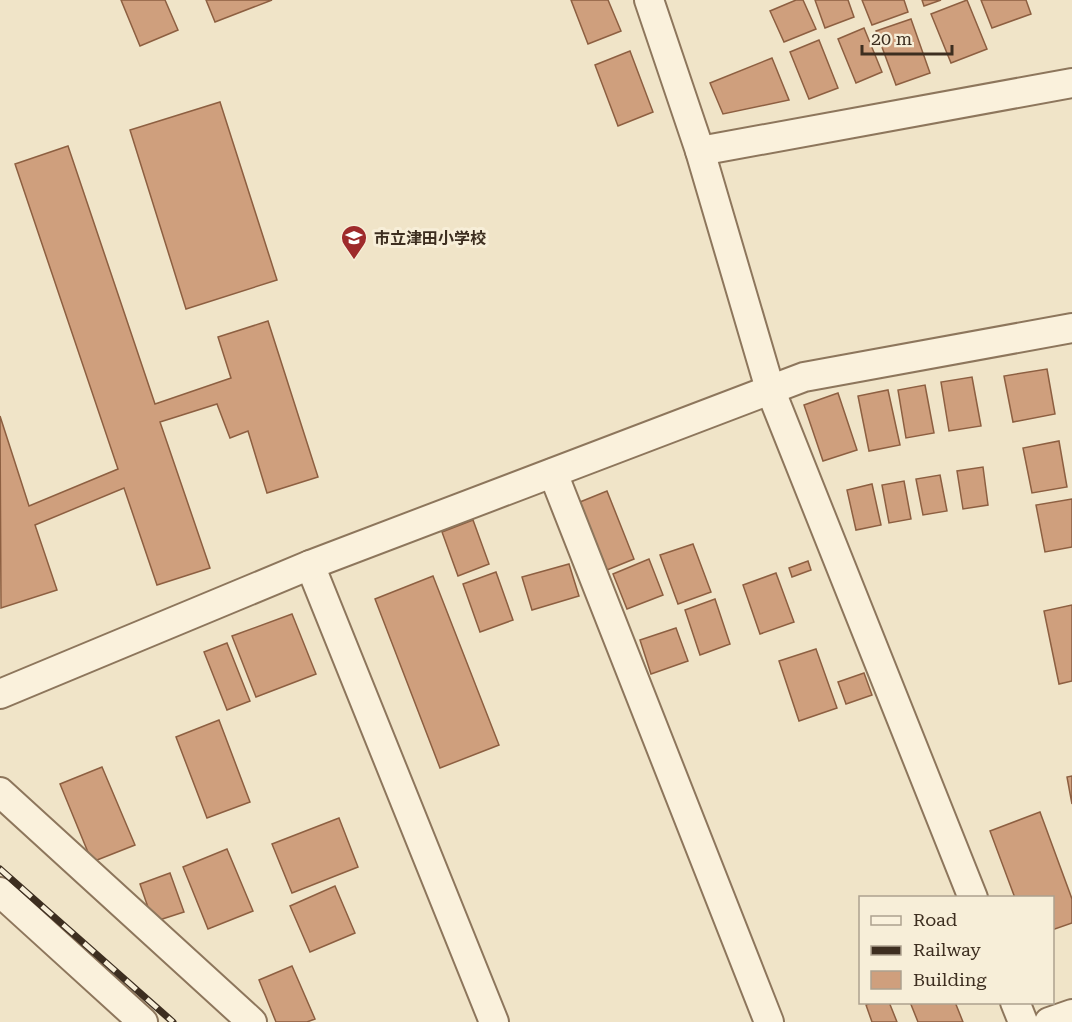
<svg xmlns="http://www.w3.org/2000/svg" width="1072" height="1022" font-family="'Roboto Serif','Noto Sans JP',serif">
<rect width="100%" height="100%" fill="#f0e4c8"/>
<g fill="#cf9f7d" stroke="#8d5f41" stroke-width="1.5">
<path d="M 121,0 L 165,0 L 178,30 L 140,46 Z"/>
<path d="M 206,0 L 272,0 L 215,22 Z"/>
<path d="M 571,0 L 608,0 L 621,31 L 588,44 Z"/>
<path d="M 796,0 L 803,0 L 816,29 L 784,42 L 770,11 Z"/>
<path d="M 815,0 L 848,0 L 854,17 L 825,28 Z"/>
<path d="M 862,0 L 904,0 L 908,12 L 872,25 Z"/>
<path d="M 922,0 L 941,0 L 924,6 Z"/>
<path d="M 967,0 L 987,49 L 951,63 L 931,14 Z"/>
<path d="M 981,0 L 1026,0 L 1031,14 L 992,28 Z"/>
<path d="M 911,19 L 930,73 L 896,85 L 876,31 Z"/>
<path d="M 864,28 L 882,72 L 856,83 L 838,39 Z"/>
<path d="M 819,40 L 838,88 L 809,99 L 790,52 Z"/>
<path d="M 630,51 L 653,112 L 618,126 L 595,65 Z"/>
<path d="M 772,58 L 789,100 L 723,114 L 710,83 Z"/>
<path d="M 220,102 L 277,280 L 186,309 L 130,130 Z"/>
<path d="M 68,146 L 155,404 L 231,378 L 218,337 L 268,321 L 318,477 L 267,493 L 248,431 L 230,438 L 217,404 L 160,422 L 210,568 L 157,585 L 124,488 L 35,525 L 57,590 L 1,608 L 0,416 L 29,506 L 118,469 L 15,164 Z"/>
<path d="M 1047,369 L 1055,414 L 1013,422 L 1004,376 Z"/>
<path d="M 972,377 L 981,426 L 949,431 L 941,382 Z"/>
<path d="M 925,385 L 934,433 L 906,438 L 898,390 Z"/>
<path d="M 888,390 L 900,445 L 869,451 L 858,396 Z"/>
<path d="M 838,393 L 857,450 L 823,461 L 804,405 Z"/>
<path d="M 1059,441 L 1067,487 L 1032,493 L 1023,448 Z"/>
<path d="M 983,467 L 988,505 L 963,509 L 957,471 Z"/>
<path d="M 940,475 L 947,511 L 923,515 L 916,479 Z"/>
<path d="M 904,481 L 911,519 L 889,523 L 882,485 Z"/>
<path d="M 872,484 L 881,525 L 856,530 L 847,490 Z"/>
<path d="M 607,491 L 634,559 L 607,570 L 580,502 Z"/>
<path d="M 1072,499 L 1072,547 L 1045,552 L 1036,505 Z"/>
<path d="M 473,520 L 489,564 L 458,576 L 442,532 Z"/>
<path d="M 693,544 L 711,592 L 678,604 L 660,555 Z"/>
<path d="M 649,559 L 663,595 L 627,609 L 613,574 Z"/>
<path d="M 808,561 L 811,570 L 792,577 L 789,568 Z"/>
<path d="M 569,564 L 579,596 L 532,610 L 522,577 Z"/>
<path d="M 496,572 L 513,620 L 480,632 L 463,584 Z"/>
<path d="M 776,573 L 794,622 L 760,634 L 743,585 Z"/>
<path d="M 433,576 L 499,745 L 440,768 L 375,599 Z"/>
<path d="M 715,599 L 730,644 L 700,655 L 685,610 Z"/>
<path d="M 1072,605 L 1072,681 L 1059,684 L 1044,611 Z"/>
<path d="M 292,614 L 316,674 L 256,697 L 232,636 Z"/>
<path d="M 676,628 L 688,661 L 651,674 L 640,640 Z"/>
<path d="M 227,643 L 250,701 L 227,710 L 204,652 Z"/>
<path d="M 816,649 L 837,708 L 799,721 L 779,661 Z"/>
<path d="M 864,673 L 872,695 L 846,704 L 838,682 Z"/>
<path d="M 219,720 L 250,802 L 207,818 L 176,737 Z"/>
<path d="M 102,767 L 135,845 L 92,862 L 60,784 Z"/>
<path d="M 1072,776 L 1072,804 L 1067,777 Z"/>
<path d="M 1040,812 L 1072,899 L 1072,923 L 1052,930 L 1052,898 L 1015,898 L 990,831 Z"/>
<path d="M 339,818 L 358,867 L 292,893 L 272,844 Z"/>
<path d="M 227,849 L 253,911 L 208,929 L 183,867 Z"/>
<path d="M 170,873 L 184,912 L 153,922 L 140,884 Z"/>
<path d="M 335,886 L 355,933 L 310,952 L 290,906 Z"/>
<path d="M 292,966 L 315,1019 L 307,1022 L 276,1022 L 259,980 Z"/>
<path d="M 873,1002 L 889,1002 L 897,1022 L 872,1022 L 866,1005 Z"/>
<path d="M 910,1002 L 955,1002 L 963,1022 L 918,1022 Z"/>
</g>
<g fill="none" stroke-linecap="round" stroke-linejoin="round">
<defs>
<g id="minor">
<path d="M 649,0 L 700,151 L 770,389 L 973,898"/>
<path d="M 700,151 L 1072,83"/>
<path d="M 553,473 L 769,1022"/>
<path d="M 310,565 L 494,1022"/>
<path d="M 0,694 L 310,565 L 804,377 L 1072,328"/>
<path d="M 0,792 L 252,1022"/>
<path d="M 0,892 L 143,1022"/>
<path d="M 1015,1002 L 1023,1022"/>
<path d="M 1049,1022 L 1072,1014"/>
</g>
</defs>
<use href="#minor" stroke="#8d765c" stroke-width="32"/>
<use href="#minor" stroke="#faf1dc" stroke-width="28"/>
<defs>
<path id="rail" d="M 0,869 L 173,1022"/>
</defs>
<use href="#rail" stroke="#3d2e20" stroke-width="7"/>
<use href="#rail" stroke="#f7eed8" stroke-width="4.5" stroke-dasharray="14" stroke-linecap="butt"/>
</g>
<defs>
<symbol id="school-pin" viewBox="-11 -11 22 30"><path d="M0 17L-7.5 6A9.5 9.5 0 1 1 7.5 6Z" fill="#9e2a2b" stroke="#f7eed8"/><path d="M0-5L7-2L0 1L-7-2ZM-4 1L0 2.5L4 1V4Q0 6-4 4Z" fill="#fff"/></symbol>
</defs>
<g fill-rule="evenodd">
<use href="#school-pin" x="339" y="223" width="30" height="40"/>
</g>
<g text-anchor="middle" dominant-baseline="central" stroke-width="6" stroke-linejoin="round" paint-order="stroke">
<g font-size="16" font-weight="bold" fill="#3d2e20" stroke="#f7eed8" text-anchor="start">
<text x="374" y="238">市立津田小学校</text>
</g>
</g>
<rect x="859" y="896" width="195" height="108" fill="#f7eed8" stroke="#ada18e" stroke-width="1.5"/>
<rect x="871" y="916" width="30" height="9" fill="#faf1dc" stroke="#ada18e" stroke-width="1.5"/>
<text x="913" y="926" font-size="18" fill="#3d2e20">Road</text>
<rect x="871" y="946" width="30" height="9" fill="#3d2e20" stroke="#ada18e" stroke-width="1.5"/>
<text x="913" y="956" font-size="18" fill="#3d2e20">Railway</text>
<rect x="871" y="971" width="30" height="18" fill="#cf9f7d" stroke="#ada18e" stroke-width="1.5"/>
<text x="913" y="986" font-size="18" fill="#3d2e20">Building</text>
<path d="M862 45v9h90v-9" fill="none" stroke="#3d2e20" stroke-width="3"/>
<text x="871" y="45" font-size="18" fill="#3d2e20" stroke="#f7eed8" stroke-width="4.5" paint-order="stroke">20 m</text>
</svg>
